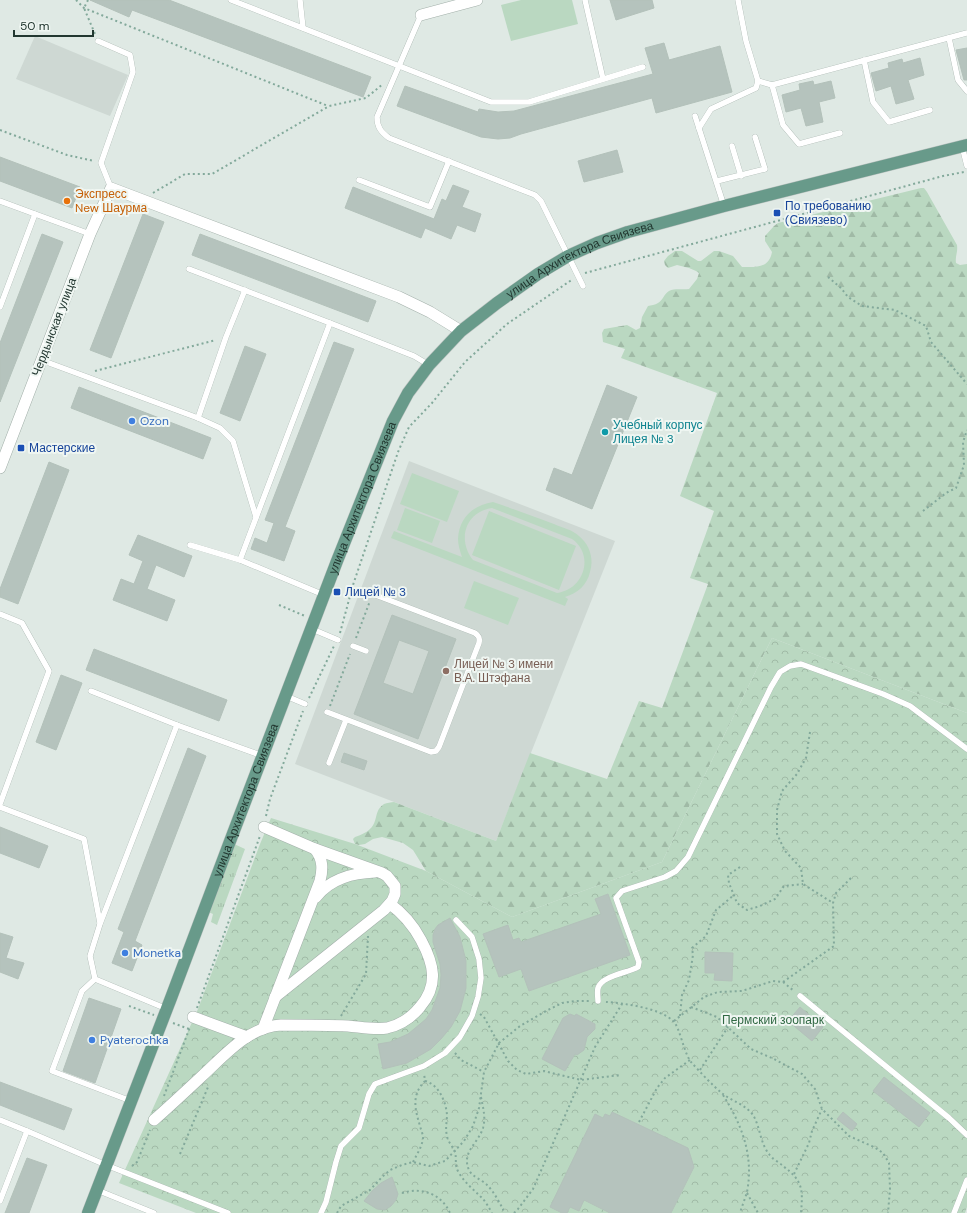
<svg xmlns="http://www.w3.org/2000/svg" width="967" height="1213" font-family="'DM Sans',sans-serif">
<defs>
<pattern id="grass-tufts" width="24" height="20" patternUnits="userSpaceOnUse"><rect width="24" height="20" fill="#bad8c1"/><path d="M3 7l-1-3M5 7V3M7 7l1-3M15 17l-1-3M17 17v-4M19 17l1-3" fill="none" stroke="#a0baa6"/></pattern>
<pattern id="forest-firs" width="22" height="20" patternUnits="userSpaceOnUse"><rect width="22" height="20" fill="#bad8c1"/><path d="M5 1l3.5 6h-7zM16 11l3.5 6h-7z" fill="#a0baa6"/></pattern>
<pattern id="park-crowns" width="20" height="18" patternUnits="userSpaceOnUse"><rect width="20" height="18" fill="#bad8c1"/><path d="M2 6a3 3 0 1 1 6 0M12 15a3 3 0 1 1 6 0" fill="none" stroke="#a0baa6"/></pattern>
</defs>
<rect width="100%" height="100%" fill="#dfe9e4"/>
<g fill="#ced8d3">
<path d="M 35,36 L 128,75 L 110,116 L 16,79 Z"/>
<path d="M 409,461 L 615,541 L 496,841 L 295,764 Z"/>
</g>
<path fill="url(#grass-tufts)" d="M 232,843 L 245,849 L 217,925 L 211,922 L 213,914 L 206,911 Z"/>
<path fill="url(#forest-firs)" d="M 921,188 L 924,188 L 927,192 L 957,245 C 958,252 955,256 956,263 L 960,265 L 967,264 L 967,713 L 772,638 L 662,862 L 512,917 L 426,871 L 413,850 L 403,843 L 382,837 L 373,839 L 365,844 L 359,845 L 355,844 L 353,839 L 355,837 C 384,828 370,813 384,804 C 387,803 391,802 394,802 L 496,841 L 530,753 L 607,779 L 639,701 L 662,708 L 708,584 L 690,578 L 714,511 L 680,496 L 717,393 L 621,358 L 625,349 L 603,342 L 602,333 L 604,329 L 627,325 L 636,330 L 640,328 L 642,317 L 648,306 C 651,305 655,305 658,303 C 663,300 664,294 669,291 C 675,288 682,290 689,289 L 697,279 L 699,273 L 696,271 L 689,268 L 677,265 L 668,268 L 665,265 L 664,261 L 668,256 L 675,251 L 682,251 L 698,261 L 701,261 L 714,251 L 719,251 L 733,256 L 742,267 C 755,267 769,269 772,252 L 765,241 L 765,236 L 774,226 L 778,223 Z"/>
<path fill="url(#park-crowns)" d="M 772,638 L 967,713 L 967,1207 L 965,1213 L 196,1213 L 119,1183 L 198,1009 L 260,844 L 271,818 L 355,844 L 426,871 L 512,917 L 662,862 Z"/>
<g fill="#bad8c1" fill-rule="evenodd">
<path d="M 521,0 L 572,0 L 578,24 L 511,41 L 501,5 Z"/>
<path d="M 412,473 L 459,491 L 447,522 L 400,504 Z"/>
<path d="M 493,502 L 502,505 C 519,511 537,518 554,524 C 563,528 573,530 579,536 C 590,545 594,559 590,572 C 587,585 578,593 565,597 L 568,599 L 565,606 L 391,538 L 394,531 L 462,557 C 460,551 458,545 458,539 C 459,518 473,505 493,502 ZM 492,508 L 572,539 C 595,555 584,590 557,593 L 473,560 C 457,540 465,512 492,508 Z"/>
<path d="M 405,508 L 440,521 L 432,543 L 397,530 Z"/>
<path d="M 489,511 L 576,546 L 559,590 L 472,555 Z"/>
<path d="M 474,581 L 519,598 L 508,625 L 464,608 Z"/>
</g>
<g fill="#b5c3bd" stroke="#b3c1ba" fill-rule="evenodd">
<path d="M 90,0 L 169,0 L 371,77 L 363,97 L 132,10 L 129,17 Z"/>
<path d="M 610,0 L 652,0 L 654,8 L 616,20 Z"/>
<path d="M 664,43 L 669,60 L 720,46 L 732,92 L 656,113 L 652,98 L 521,134 L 510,138 L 498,139 L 481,137 L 397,106 L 405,86 L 478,112 L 479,109 L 498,112 L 514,111 L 653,74 L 645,48 Z"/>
<path d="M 967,48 L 967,80 L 964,80 L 956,50 Z"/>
<path d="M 920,58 L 924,75 L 908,80 L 914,99 L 896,104 L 891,86 L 876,91 L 871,73 L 889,68 L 888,63 L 902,59 L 903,63 Z"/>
<path d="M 813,81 L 814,85 L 831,81 L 835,98 L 819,102 L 823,122 L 806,126 L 801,108 L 786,112 L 782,95 L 800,90 L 799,84 Z"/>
<path d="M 617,150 L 623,172 L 584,182 L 578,161 Z"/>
<path d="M 0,157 L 80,187 L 72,208 L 0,181 Z"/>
<path d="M 453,185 L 469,191 L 462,207 L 481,214 L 475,232 L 457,225 L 451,239 L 425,228 L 421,238 L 345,208 L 353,187 L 434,219 L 442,199 L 446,201 Z"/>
<path d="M 143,214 L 164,222 L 111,358 L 90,350 Z"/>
<path d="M 42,234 L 63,242 L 0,402 L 0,343 Z"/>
<path d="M 200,234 L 376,301 L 368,322 L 192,255 Z"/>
<path d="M 334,342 L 354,349 L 285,527 L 295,531 L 284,561 L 251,549 L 255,538 L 267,543 L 274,523 L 265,520 Z"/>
<path d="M 245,346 L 266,354 L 240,421 L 220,413 Z"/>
<path d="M 607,385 L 637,397 L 592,509 L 546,490 L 554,468 L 572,475 Z"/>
<path d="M 79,387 L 211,438 L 203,459 L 71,408 Z"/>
<path d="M 49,462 L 69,470 L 18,604 L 0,597 L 0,589 Z"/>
<path d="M 138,535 L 192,556 L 184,577 L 156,565 L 147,589 L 175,600 L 167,621 L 113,600 L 121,579 L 134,584 L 143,561 L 129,555 Z"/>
<path d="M 392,615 L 456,639 L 418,739 L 354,714 ZM 399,640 L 429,651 L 413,694 L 383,683 Z"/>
<path d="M 94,649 L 227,700 L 219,721 L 86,670 Z"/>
<path d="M 61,675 L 82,683 L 56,750 L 36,742 Z"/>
<path d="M 188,748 L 206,756 L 135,941 L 142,945 L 132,971 L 112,963 L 124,932 L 118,929 Z"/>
<path d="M 344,753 L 367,761 L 364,770 L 341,762 Z"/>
<path d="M 0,827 L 48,846 L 39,868 L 0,853 Z"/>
<path d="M 608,894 L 630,955 L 529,991 L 521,969 L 499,977 L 483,934 L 508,925 L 513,940 L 519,938 L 521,942 L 601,914 L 595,899 Z"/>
<path d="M 450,918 L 460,937 L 466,961 L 466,988 L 460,1011 L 451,1027 L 441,1039 L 431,1049 L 407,1063 L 383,1069 L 378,1044 L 390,1042 L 408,1034 L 426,1019 L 432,1010 L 440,988 L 441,975 L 440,964 L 433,942 L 433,935 L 435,929 L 438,925 Z"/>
<path d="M 0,933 L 13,937 L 6,958 L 24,963 L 18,979 L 0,972 Z"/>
<path d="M 705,952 L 733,953 L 732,981 L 714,980 L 715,973 L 705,973 Z"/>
<path d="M 89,998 L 121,1009 L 95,1083 L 63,1071 Z"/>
<path d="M 800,1007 L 823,1027 L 812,1041 L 788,1021 Z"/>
<path d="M 570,1014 L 575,1016 L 576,1014 L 595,1024 L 595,1029 L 587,1037 L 584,1050 L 577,1055 L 575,1054 L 565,1071 L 542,1059 L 563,1018 Z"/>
<path d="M 884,1077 L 930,1113 L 919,1127 L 873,1091 Z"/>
<path d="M 0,1082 L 72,1109 L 64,1130 L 0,1105 Z"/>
<path d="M 612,1112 L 688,1148 L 694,1167 L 671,1213 L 610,1213 L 584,1200 L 579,1211 L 570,1207 L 567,1213 L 562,1213 L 550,1207 L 595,1114 L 603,1118 L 605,1114 L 610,1116 Z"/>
<path d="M 843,1112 L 857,1124 L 852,1131 L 837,1119 Z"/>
<path d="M 27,1158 L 47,1165 L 29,1213 L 5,1213 Z"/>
<path d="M 392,1177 L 398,1194 L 396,1200 L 391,1206 L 385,1210 L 377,1209 L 364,1201 L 372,1191 L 381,1183 Z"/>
</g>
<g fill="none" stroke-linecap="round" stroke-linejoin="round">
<defs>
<g id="lane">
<path d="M 231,0 L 491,102 L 529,102 L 643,67"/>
<path d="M 300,0 L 303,28"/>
<path d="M 585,0 L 603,79"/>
<path d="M 738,0 L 746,41 L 758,81 L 772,85 L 967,33"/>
<path d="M 421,15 L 377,117 C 377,127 381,132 389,138 L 535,195 L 541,201 L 583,286"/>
<path d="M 949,38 L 958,80 L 967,91"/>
<path d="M 98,41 L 130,55 L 133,72 L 101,163 L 111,188"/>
<path d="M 864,60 L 873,102 L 889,122 L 930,110"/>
<path d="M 772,85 L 783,125 L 799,144 L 840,133"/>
<path d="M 695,116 L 724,206"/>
<path d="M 699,128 L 711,109 L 756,88 L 758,81"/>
<path d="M 732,146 L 741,176"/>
<path d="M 962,146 L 967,166"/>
<path d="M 359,180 L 430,207 L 449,161"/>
<path d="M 717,181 L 765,169 L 755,137"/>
<path d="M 0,201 L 35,214"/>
<path d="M 189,269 L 330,323 L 414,356 L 429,365"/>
<path d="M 0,307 L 35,214 L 90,234"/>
<path d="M 41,360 L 198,418 L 220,428 L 233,441 L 256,517"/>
<path d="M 198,418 L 226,337 L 245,290"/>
<path d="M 190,545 L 240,560"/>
<path d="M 324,595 L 240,560 L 330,323"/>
<path d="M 0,614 L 22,623 L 49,671 L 0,804"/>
<path d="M 312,629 L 338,640"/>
<path d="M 353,646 L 366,651"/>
<path d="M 91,691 L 177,725 L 263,756"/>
<path d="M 286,696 L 305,704"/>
<path d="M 327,712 L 431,752 L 436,751 L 439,747 L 479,643 C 480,638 479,636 475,633 L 373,594"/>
<path d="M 329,763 L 346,720"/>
<path d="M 0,807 L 84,839 L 100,923"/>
<path d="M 95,979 L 82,991 L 52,1071 L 131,1101"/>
<path d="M 800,996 L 949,1118 L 967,1135"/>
<path d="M 598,1001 C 598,997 597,992 598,988 C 601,976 628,973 638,967 L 639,962 L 616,898 L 622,891 L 665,877 L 676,871 L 688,857 L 771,687 L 780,672 L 790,666 L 801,664 L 883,694 L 910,706 L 967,749"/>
<path d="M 167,1009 L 95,979 L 90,956 L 100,924 L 177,725"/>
<path d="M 0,1120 L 27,1131"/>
<path d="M 97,1190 L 154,1213"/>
<path d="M 0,1201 L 27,1131 L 106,1165 L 228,1213"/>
<path d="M 321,1213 L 326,1202 L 336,1162 L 341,1146 L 359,1128 L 369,1094 L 375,1084 L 424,1066 L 445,1053 L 460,1037 L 472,1016 L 478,997 L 481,978 L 479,959 L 472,937 L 456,920"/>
<path d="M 954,1213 L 967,1180"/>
</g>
<g id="street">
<path d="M 421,15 L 477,0"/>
<path d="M 0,468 L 90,234 L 111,188 L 399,297 L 430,312 L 461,331"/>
<path d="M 264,827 L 315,849 L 382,873 L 387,876 L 395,886 L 395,894 L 392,901 L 384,910 L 275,997"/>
<path d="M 316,897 C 331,878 353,873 375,872"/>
<path d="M 193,1017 L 247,1037"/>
<path d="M 263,1029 L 320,881 C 323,869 323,859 315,849"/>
<path d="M 154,1120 C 170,1106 186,1091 202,1076 C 225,1055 248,1027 281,1025 C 303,1025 326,1025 348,1026 C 360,1027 375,1030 387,1028 C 400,1025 412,1017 420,1007 C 439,985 434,964 421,940 C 413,925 404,914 390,904"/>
</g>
<g id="primary">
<path id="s1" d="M 88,1213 L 171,998 L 232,836 L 337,561 L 393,421 L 408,393 L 429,365 L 461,331 L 497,303 L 538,274 L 568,256 L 597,243 L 628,232 L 724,206 L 967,145"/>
</g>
</defs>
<use href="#lane" stroke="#a3b0aa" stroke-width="6"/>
<use href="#street" stroke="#a3b0aa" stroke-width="12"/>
<use href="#primary" stroke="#bdc3c1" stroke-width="13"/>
<g stroke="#83a99b" stroke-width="2" stroke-dasharray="2 3" stroke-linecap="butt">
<path d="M 76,0 L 84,8 L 328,106"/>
<path d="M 88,0 L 84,8 L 95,34"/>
<path d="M 0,130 L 67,155 L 94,161"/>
<path d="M 153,193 L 185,174 L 212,174 L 329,106 L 366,98 L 383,84"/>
<path d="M 585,273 L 943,176 L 964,172"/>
<path d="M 828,277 L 841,288 L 848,297 L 862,306 L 895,310 L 926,326 L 931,342 L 967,384"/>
<path d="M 95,371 L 216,340"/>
<path d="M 923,511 L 946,493 L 956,488 L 964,465 L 963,442 L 967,430"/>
<path d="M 279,605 L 305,616"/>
<path d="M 340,633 L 353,585 L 398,452 L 409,427 L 432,403 L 465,362 L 507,324 L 573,279"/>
<path d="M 356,638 L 370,601"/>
<path d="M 309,698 L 334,646"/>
<path d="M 330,706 L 350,654"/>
<path d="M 810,732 L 806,758 L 797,774 L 782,791 L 777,810 L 777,834 L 785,851 L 801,868 L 803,884 L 833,903"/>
<path d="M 266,816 L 270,799 L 303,711"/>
<path d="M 740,867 L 728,875 L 729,883 L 737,903 L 747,910 L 760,906 L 775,899 L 784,886 L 803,884"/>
<path d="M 783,982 L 834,946 L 833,903 L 836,893 L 853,876"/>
<path d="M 606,1002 C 623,1003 660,1008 673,1021 C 680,1027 683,1051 691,1062 C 700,1072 713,1086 723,1094 C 732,1101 746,1105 753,1115 C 760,1126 760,1143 769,1154 C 772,1159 779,1162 783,1166 C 803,1181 803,1189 801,1213"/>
<path d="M 129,1006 L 154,1015"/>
<path d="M 691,1007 L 717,1017 L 751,1049 L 774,1059 L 802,1074 L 815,1089 L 822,1109 L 849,1136 L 874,1147 L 883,1153 L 889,1163 L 890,1189 L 888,1213"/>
<path d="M 197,1008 L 260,836"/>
<path d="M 480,1014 L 484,1017 L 508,1061 L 517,1070 L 526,1074 L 544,1071 L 581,1080 L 620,1075"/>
<path d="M 341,1016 L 366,974 L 368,936"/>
<path d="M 680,1016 L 682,995 L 689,980 L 693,955 L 692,948 L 706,936 L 716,910 L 734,895"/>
<path d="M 674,1021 L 704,997 L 718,992 L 742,991 L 773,981 L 783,982 L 794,991"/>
<path d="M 173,1023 L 189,1029"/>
<path d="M 455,1053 L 461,1060 L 484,1072"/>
<path d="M 700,1070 L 728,1027"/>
<path d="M 425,1081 C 438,1084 446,1101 447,1115 C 447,1122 445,1128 447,1136 C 448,1142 453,1147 455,1152 C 457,1160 454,1165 459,1173 C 465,1183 474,1190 482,1198 C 486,1202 489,1208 492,1213"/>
<path d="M 723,1095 C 742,1125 754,1156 747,1192 C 745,1199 742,1206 740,1213"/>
<path d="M 164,1096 L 190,1027"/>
<path d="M 481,1097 C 483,1108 486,1117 483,1128 C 478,1144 461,1152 469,1170 C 472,1177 483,1180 488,1186 C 494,1192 499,1202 503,1209 L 503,1213"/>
<path d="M 639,1122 L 657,1088 L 665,1078 L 690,1060"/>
<path d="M 180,1154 L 208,1087"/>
<path d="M 413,1162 C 417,1154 422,1147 423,1138 C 423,1134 421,1130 420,1126 C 415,1109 411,1095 425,1081 L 424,1073"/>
<path d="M 132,1166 L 137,1162 L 150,1130"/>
<path d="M 794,1174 L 809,1143 L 812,1131 L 822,1109"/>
<path d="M 402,1193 C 421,1187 441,1193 450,1213"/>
<path d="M 747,1193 L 758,1213"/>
<path d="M 337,1213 L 341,1206 L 370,1190 L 382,1177 L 390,1170 L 402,1165 L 413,1162 L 429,1166 L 445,1161 L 464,1141 L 473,1126 L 479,1108 L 484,1072 L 499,1043 L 520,1026 L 548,1010 L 562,1003 L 575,1001 L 590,1001"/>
<path d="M 514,1213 L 518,1209 L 533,1189 L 595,1047 L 622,1004"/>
</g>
<use href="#lane" stroke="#fff" stroke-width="5.5"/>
<use href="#street" stroke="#fff" stroke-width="11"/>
<use href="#primary" stroke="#689a8a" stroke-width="12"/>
</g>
<circle fill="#e8710a" stroke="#eff6f2" stroke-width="1.5" cx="67" cy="201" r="4"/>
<g fill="#1a4fb4" stroke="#eff6f2" stroke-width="1.5">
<rect x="773" y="209" width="8" height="8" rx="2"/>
<rect x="17" y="444" width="8" height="8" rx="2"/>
<rect x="333" y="588" width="8" height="8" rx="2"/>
</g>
<g fill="#3f7fe0" stroke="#eff6f2" stroke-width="1.5">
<circle cx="132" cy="421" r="4"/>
<circle cx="125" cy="953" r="4"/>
<circle cx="92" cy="1040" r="4"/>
</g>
<circle fill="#0f9aa8" stroke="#eff6f2" stroke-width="1.5" cx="605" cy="432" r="4"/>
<circle fill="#8d6e63" stroke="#eff6f2" stroke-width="1.5" cx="446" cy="671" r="4"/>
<g text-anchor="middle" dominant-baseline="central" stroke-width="4" stroke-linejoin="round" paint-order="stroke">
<g font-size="12" fill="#c56008" stroke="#eff6f2" text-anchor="start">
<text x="75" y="194">Экспресс<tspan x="75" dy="14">New Шаурма</tspan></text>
</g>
<g font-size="12" fill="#164399" stroke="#eff6f2" text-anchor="start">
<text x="785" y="206">По требованию<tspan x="785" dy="14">(Свиязево)</tspan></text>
<text x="29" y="448">Мастерские</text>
<text x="345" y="592">Лицей № 3</text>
</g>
<g font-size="12" fill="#223730" stroke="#eff6f2">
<text stroke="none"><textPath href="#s1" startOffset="1102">улица Архитектора Свиязева</textPath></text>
<text transform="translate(54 327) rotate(-69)">Чердынская улица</text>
<text stroke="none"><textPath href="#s1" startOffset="766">улица Архитектора Свиязева</textPath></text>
<text stroke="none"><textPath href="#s1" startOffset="442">улица Архитектора Свиязева</textPath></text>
</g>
<g font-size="12" fill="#366cbe" stroke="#eff6f2" text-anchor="start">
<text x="140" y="421">Ozon</text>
<text x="133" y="953">Monetka</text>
<text x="100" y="1040">Pyaterochka</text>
</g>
<g font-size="12" fill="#0d838f" stroke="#eff6f2" text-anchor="start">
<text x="613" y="425">Учебный корпус<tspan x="613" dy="14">Лицея № 3</tspan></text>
</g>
<g font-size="12" fill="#785e54" stroke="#eff6f2" text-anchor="start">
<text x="454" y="664">Лицей № 3 имени<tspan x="454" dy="14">В.А. Штэфана</tspan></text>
</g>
<g font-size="12" fill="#316944" stroke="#eff6f2">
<text x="773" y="1020">Пермский зоопарк</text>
</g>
</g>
<path d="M14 30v6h79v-6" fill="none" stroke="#223730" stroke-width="2"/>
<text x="20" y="30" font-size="12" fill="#223730" stroke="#eff6f2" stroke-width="3" paint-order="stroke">50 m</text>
</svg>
